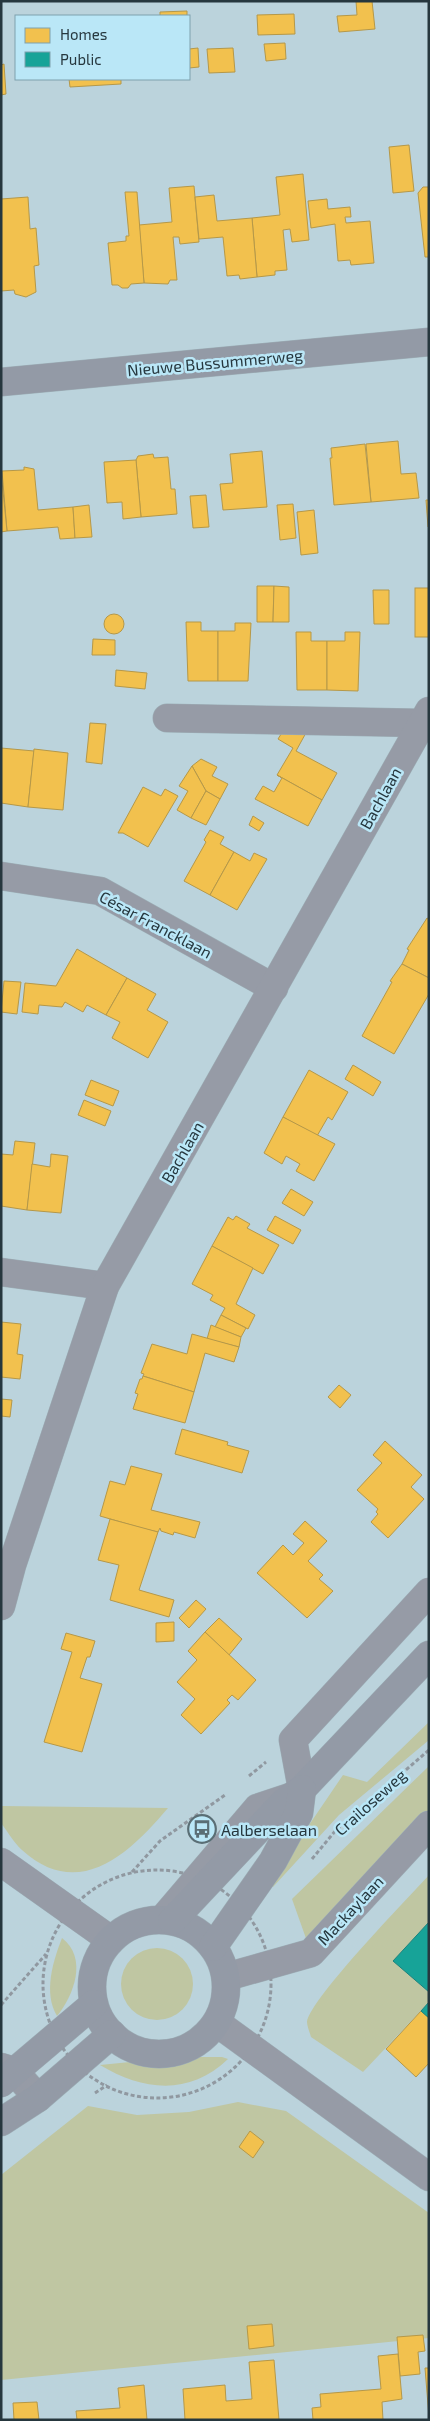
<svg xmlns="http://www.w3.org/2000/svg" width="430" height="2421" font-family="'Exo 2',sans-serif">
<rect width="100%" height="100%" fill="#bbd3dc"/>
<g fill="#bfc6a2">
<path d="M 429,1722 L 429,1740 L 339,1815 L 273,1887 L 269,1884 L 343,1775 L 367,1782 Z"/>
<path d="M 429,1766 L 429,1817 L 308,1944 L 292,1899 Z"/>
<path d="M 2,1806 L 168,1808 C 130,1853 79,1902 22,1850 C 14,1843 8,1832 1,1823 Z"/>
<path d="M 429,1875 L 429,1922 L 394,1961 L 429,1992 L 429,2002 L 363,2072 L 311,2037 C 310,2033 307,2026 307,2022 C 310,1999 408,1898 429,1875 Z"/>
<path d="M 62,1938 C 88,1958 74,1995 57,2016 C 43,1993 53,1961 62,1938 Z"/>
<circle cx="157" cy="1984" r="36"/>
<path d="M 190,2057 L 222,2057 L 228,2059 C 190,2096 143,2091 100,2065 L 130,2062 L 163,2067 Z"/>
<path d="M 238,2102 L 286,2111 L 429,2213 L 429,2338 L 1,2380 L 1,2175 L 88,2106 L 137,2115 L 189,2112 Z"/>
</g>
<g fill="#f2c14e" stroke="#b59849">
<path d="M 356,1 L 372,1 L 375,29 L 339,32 L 337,16 L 357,15 Z"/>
<path d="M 187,11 L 187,16 L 160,16 L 160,12 Z"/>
<path d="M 294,14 L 295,34 L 258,35 L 257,15 Z"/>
<path d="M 285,43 L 286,59 L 266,61 L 264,44 Z"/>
<path d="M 198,48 L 199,67 L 189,68 L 189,49 Z"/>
<path d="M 233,48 L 235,72 L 209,73 L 207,49 Z"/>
<path d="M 4,64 L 6,94 L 1,95 L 1,65 Z"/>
<path d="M 69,79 L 121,79 L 121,84 L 70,87 Z"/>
<path d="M 409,145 L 414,191 L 393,193 L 389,147 Z"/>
<path d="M 303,174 L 309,240 L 292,242 L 290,229 L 283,230 L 287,270 L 275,271 L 275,275 L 257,277 L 252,218 L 280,215 L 276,177 Z"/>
<path d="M 194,186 L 199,242 L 180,244 L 179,237 L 173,237 L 177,280 L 170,280 L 168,284 L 144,283 L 139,225 L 172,222 L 169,188 Z"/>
<path d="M 423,187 L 429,187 L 429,257 L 425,257 L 418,193 Z"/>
<path d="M 125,192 L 137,192 L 144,283 L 131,284 L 128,288 L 122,288 L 118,285 L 112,285 L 108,243 L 126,241 L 126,236 L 129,236 Z"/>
<path d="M 214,195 L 217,221 L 252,218 L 257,277 L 240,279 L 239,275 L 227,276 L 223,237 L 199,239 L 195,197 Z"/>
<path d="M 28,197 L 30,229 L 36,228 L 39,265 L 34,266 L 36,292 L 26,297 L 15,294 L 14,290 L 1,291 L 1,199 Z"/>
<path d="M 327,199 L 328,209 L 350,207 L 351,217 L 345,217 L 346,223 L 370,221 L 374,263 L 351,265 L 350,260 L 338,261 L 335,224 L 311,228 L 308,201 Z"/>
<path d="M 398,441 L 401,474 L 416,473 L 419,498 L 371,502 L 366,444 Z"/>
<path d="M 365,444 L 371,502 L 334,505 L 330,458 L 332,458 L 331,448 Z"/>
<path d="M 262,451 L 267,507 L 223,510 L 220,484 L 233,483 L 230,454 Z"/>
<path d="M 153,454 L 154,458 L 168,457 L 171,489 L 175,489 L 177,514 L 141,517 L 136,460 L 138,456 Z"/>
<path d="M 136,460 L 141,517 L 123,519 L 122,502 L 107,503 L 104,462 Z"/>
<path d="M 24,467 L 34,469 L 38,510 L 73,507 L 75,538 L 60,539 L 58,527 L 7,531 L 2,471 L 24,470 Z"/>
<path d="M 1,471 L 7,531 L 1,532 Z"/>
<path d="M 206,495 L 209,527 L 193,528 L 190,496 Z"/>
<path d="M 426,500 L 429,500 L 429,527 L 428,527 Z"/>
<path d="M 293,504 L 296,538 L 280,540 L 277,505 Z"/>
<path d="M 89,505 L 92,537 L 75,538 L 73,507 Z"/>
<path d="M 314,510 L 318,553 L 301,555 L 297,512 Z"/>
<path d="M 257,586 L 274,586 L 273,622 L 257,622 Z"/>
<path d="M 274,586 L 289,587 L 289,622 L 273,622 Z"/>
<rect x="415" y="588" width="14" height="49"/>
<path d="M 373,590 L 389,590 L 389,624 L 374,624 Z"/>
<circle cx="114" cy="624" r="10"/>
<path d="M 186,622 L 201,622 L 201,631 L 218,631 L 218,681 L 188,681 Z"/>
<path d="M 235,623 L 251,623 L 248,681 L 218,681 L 218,631 L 235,631 Z"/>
<path d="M 296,632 L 311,632 L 311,641 L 327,641 L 327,690 L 297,690 Z"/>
<path d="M 345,632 L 360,632 L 358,691 L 327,690 L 327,641 L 345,641 Z"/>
<path d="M 93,639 L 115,640 L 115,655 L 92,655 Z"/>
<path d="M 116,670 L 147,673 L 145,689 L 115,686 Z"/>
<path d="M 90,723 L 106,724 L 102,764 L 86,762 Z"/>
<path d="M 283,731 L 307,731 L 296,751 L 337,773 L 322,800 L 277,775 L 293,748 L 278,739 Z"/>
<path d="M 1,748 L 34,751 L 28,807 L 1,803 Z"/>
<path d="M 34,749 L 68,753 L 63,810 L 28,807 Z"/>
<path d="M 201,759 L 217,767 L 212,776 L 228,784 L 220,799 L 206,791 L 192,766 Z"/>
<path d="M 192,766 L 206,791 L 191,818 L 177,810 L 188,791 L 179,786 Z"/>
<path d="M 277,775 L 322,800 L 308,826 L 255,799 L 263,786 L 274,792 L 282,778 Z"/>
<path d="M 143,787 L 161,796 L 165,789 L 178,796 L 148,847 L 123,833 L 118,833 Z"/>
<path d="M 206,791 L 220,799 L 206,825 L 191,818 Z"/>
<path d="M 253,816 L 264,823 L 259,831 L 249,825 Z"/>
<path d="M 210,830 L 224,837 L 220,844 L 234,852 L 210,895 L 184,881 L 206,842 L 204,840 Z"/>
<path d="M 234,852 L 250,861 L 254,853 L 267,859 L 237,910 L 210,895 Z"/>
<path d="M 427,918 L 429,919 L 429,978 L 402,964 L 409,950 L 407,949 Z"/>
<path d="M 77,949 L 127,978 L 106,1015 L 87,1005 L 83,1012 L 65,1002 L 62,1007 L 39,1005 L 38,1014 L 22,1012 L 25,983 L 56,986 Z"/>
<path d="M 402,964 L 429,978 L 429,994 L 394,1054 L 362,1036 L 392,982 L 390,981 Z"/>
<path d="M 127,978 L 156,994 L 147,1010 L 168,1022 L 148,1058 L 112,1038 L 120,1022 L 106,1015 Z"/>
<path d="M 4,981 L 21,982 L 17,1014 L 1,1012 Z"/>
<path d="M 353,1065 L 381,1082 L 373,1096 L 345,1079 Z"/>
<path d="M 309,1070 L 348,1092 L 332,1120 L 328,1117 L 317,1136 L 283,1117 Z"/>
<path d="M 91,1080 L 119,1091 L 113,1106 L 85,1095 Z"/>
<path d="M 84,1100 L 111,1111 L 105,1126 L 78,1115 Z"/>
<path d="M 283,1117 L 335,1144 L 314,1181 L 296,1171 L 300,1164 L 286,1156 L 282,1164 L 264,1153 Z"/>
<path d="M 15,1141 L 35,1143 L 27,1210 L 1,1206 L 1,1154 L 13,1155 Z"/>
<path d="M 51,1154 L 68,1156 L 61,1213 L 27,1210 L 32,1164 L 50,1167 Z"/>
<path d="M 291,1189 L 313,1202 L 304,1216 L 282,1203 Z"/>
<path d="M 236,1216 L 250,1224 L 247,1228 L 279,1245 L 263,1274 L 212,1246 L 228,1217 L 233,1220 Z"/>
<path d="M 275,1216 L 301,1230 L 293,1244 L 267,1230 Z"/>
<path d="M 212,1246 L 253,1268 L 236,1304 L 255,1315 L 248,1329 L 221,1315 L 225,1308 L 210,1300 L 213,1295 L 192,1284 Z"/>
<path d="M 221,1315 L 246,1328 L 241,1337 L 215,1327 Z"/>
<path d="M 1,1322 L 21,1324 L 17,1354 L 23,1355 L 20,1379 L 1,1377 Z"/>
<path d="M 211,1325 L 241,1337 L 239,1347 L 207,1339 Z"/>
<path d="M 192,1334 L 239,1347 L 234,1362 L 205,1353 L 194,1392 L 143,1376 L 144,1374 L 141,1373 L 152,1344 L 187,1354 Z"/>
<path d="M 143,1376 L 194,1392 L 185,1423 L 133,1409 L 138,1394 L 135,1393 L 140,1379 L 142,1379 Z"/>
<path d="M 339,1385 L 351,1395 L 340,1408 L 328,1397 Z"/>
<path d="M 1,1399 L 12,1400 L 10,1417 L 1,1416 Z"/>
<path d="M 182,1429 L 228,1442 L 227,1445 L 249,1451 L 242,1473 L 175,1454 Z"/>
<path d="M 385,1441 L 422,1475 L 411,1487 L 424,1499 L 388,1538 L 371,1522 L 378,1514 L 376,1512 L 378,1509 L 357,1490 L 382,1463 L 373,1455 Z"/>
<path d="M 131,1466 L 162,1474 L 151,1510 L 200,1522 L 195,1538 L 174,1532 L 173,1535 L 161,1531 L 160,1528 L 158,1532 L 145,1529 L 100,1516 L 110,1481 L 125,1485 Z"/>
<path d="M 110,1519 L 158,1532 L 139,1590 L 174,1600 L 169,1617 L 110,1600 L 119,1565 L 98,1560 Z"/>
<path d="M 305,1521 L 327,1541 L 308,1561 L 323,1575 L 319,1579 L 333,1591 L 307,1618 L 257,1573 L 283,1545 L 293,1555 L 304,1543 L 293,1534 Z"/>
<path d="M 196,1600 L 206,1609 L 189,1628 L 179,1618 Z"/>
<path d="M 219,1618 L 242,1639 L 229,1655 L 205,1632 Z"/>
<path d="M 174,1622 L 174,1641 L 156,1642 L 156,1623 Z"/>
<path d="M 205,1632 L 256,1680 L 238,1700 L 232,1695 L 227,1700 L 230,1703 L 201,1734 L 181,1715 L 195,1699 L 177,1682 L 197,1660 L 188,1651 Z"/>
<path d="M 66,1633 L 95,1641 L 90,1657 L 87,1657 L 80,1678 L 102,1684 L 82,1752 L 44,1742 L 72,1652 L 61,1649 Z"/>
<path d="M 421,2011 L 429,2018 L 429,2063 L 416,2077 L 386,2049 Z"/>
<path d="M 250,2131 L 264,2142 L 253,2158 L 239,2147 Z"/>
<path d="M 272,2324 L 274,2346 L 249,2349 L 247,2326 Z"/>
<path d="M 423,2335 L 425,2351 L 418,2352 L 420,2374 L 400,2376 L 397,2337 Z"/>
<path d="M 398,2354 L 402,2399 L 382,2402 L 383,2420 L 313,2420 L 312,2408 L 321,2407 L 320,2394 L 381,2389 L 378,2356 Z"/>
<path d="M 274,2360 L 279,2420 L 185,2420 L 183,2389 L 225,2385 L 226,2401 L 252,2399 L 249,2362 Z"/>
<path d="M 425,2368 L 429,2368 L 429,2417 Z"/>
<path d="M 144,2385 L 147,2420 L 77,2420 L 76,2411 L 120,2408 L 118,2388 Z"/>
<path d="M 37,2402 L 39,2420 L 14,2420 L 13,2403 Z"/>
</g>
<g fill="#17a398" stroke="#1c837d">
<path d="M 429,1922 L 429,1992 L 393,1961 Z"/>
<path d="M 429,2002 L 429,2018 L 421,2011 Z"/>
</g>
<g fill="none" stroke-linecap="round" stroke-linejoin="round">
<defs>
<path id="lane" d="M 156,1920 L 255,1804 L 291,1792"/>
<g id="street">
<path d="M 167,718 L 422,723"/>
<path d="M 1,876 L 100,891 L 274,988"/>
<path d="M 1,1272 L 105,1286"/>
<path d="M 1,1606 L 12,1565 L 105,1286 L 429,711"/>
<path d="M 302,1789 L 293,1740 L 429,1592"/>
<path d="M 1,1862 L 111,1940"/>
<path d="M 226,1977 L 311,1953 L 429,1825"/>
<path d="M 217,2023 L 429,2177"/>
<path d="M 1,2067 L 14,2071 L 38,2098"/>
</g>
<g id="secondary">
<path d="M 1,382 L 429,342"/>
<circle cx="159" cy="1987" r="67"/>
<path d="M 172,1921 L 283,1803 L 302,1789 L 429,1655"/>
<path d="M 213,1947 L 273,1861 L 299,1813 L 302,1789"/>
<path d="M 1,2083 L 94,2004"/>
<path d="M 1,2122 L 38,2098 L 112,2034"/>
</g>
</defs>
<use href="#lane" stroke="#9dafb7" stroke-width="20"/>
<use href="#street" stroke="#9dafb7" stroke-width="29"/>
<use href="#secondary" stroke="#9dafb7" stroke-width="29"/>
<g stroke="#9098a0" stroke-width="3" stroke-dasharray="4 2.5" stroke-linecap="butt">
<path d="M 249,1776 L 266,1762"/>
<path d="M 312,1859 L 336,1830 L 429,1750"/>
<circle cx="157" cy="1984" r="114"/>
<path d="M 132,1872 L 160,1841 L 225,1795"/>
<path d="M 1,2005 L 46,1954"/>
<path d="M 95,2093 L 107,2085"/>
</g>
<use href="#lane" stroke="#969ba6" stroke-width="19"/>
<use href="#street" stroke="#969ba6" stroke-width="28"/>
<use href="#secondary" stroke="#939aa6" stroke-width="28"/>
</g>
<defs>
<symbol id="bus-ring" viewBox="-11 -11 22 22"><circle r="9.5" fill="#bae7f7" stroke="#5a6e75" stroke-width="1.5"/><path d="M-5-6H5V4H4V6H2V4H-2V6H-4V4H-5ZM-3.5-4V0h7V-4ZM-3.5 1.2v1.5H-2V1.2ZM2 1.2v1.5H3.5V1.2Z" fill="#5a6e75"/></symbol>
</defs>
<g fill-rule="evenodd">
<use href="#bus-ring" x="186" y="1813" width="32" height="32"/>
</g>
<g text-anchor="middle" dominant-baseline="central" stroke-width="5" stroke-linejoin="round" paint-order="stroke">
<g font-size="16" fill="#26373e" stroke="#bae7f7">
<text transform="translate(215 362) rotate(-5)">Nieuwe Bussummerweg</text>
<text transform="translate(380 798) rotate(-61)">Bachlaan</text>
<text transform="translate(156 924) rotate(28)">César Francklaan</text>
<text transform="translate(182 1152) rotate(-60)">Bachlaan</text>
<text transform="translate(370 1802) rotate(-42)">Crailoseweg</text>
<text transform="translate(350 1910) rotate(-47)">Mackaylaan</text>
</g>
<g font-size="16" fill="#26373e" stroke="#bae7f7" text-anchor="start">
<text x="221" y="1829">Aalberselaan</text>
</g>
</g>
<rect width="430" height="2421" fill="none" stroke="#26373e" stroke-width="5"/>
<rect x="15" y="15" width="175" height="65" fill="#bae7f7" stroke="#7fa1ad"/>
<rect x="25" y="28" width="25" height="15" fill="#f2c14e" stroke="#7fa1ad"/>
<text x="60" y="40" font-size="15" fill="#26373e">Homes</text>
<rect x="25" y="52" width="25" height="15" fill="#17a398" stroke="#7fa1ad"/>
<text x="60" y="65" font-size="15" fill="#26373e">Public</text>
</svg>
